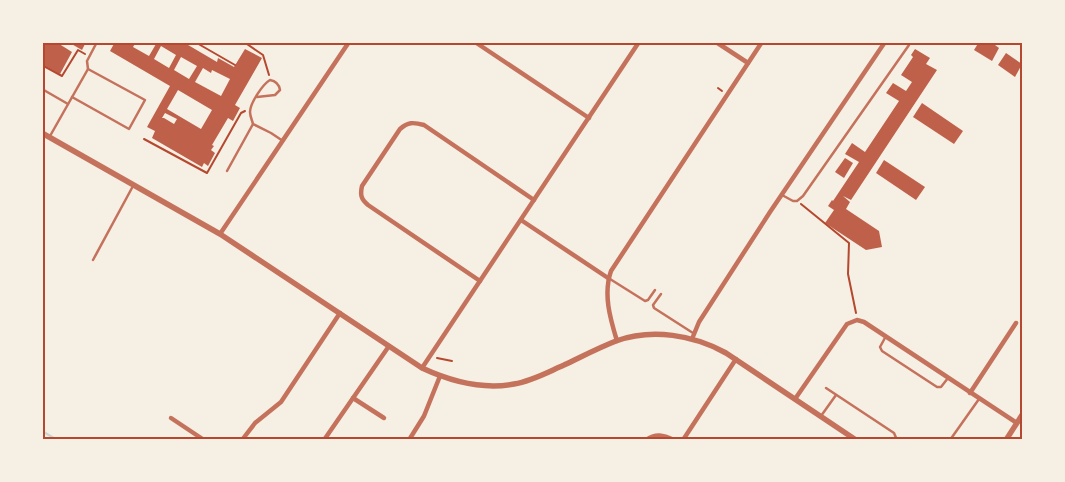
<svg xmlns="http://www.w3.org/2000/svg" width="1065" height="482" font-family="'Source Sans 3',sans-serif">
<rect width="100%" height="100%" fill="#f6efe4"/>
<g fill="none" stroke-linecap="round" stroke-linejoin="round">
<path stroke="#c9d6d2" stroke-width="2.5" d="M 42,431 L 57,440"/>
</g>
<g fill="#bf614a" fill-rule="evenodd">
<path d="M 42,42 L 56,42 L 72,52 L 60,74 L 42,64 Z"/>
<path d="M 68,42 L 86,42 L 82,50 Z"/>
<path d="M 115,42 L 124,42 L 128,44 L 129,42 L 136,42 L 133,47 L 149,56 L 156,44 L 153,42 L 183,42 L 217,62 L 218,58 L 234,67 L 245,49 L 262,58 L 235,105 L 240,108 L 233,121 L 228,118 L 212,145 L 214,146 L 211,150 L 215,153 L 208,166 L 204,163 L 202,167 L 152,138 L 155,131 L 147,127 L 170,86 L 110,51 ZM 161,46 L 176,55 L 169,68 L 154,59 ZM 181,57 L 197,66 L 189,79 L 174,70 ZM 203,68 L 211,73 L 212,70 L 230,79 L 221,96 L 195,82 ZM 178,90 L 212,110 L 201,129 L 167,109 ZM 165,113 L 177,119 L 174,124 L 164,118 L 162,118 Z"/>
<path d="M 979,42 L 991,42 L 999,48 L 992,61 L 974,50 Z"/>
<path d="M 915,49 L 930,58 L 926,64 L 937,70 L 851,200 L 843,196 L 850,202 L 846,209 L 879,231 L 882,247 L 866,250 L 825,223 L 834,210 L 828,206 L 832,200 L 833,201 L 859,162 L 845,154 L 852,143 L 865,152 L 899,101 L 886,93 L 893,83 L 906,91 L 912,82 L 901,75 L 913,57 L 911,55 Z"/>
<path d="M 1006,53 L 1022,64 L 1015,77 L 998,65 Z"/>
<path d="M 922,103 L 963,131 L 954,144 L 913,117 Z"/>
<path d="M 845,158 L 853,163 L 844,178 L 835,172 Z"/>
<path d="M 884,160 L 925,187 L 916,200 L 876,173 Z"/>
</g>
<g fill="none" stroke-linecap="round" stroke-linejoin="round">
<g stroke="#b5482f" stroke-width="2">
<path d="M 195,42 L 235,65"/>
<path d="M 244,42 L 263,55 L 269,75"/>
<path d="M 42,65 L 62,76 L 78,50 L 85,54"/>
<path d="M 718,88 L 722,91"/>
<path d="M 144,139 L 207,173 L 241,113 L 245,111"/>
<path d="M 801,204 L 849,243 L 848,274 L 856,313"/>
<path d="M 437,358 L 452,361"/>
</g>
<g stroke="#c5725c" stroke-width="2.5">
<path d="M 108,42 L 109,43"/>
<path d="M 42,89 L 68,104"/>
<path d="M 72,97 L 129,129 L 145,100 L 88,69"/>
<path d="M 253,124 C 252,120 250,116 250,112 C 250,103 263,84 270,80 C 276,81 279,84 280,90 L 275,95 L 257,97"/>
<path d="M 50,136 L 88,69 L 87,61 L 97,42"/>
<path d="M 227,171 L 253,124 L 271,133 L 283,141"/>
<path d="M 782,195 L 793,201 L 797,201 L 803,196 L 909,45"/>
<path d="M 93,260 L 133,186"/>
<path d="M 610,279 L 645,301 L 648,300 L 655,290"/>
<path d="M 661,294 L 653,305 L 654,308 L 693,333"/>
<path d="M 886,336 L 880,347 L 882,351 L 937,387 L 941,387 L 948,378"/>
<path d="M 826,388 L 894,433 L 897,440"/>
<path d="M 821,416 L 836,395"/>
<path d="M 950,440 L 979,399"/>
</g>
<g stroke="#c5725c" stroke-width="4.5">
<path d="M 475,42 L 589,118"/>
<path d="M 716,42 L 748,63"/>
<path d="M 521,220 L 608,278"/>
<path d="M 220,234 L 349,42"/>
<path d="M 480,281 L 368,205 C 361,199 360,195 362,186 L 400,129 C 408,122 413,122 424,125 L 534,200"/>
<path d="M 692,339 L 699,322 L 770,212 L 885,42"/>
<path d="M 617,341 C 610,318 603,294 611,271 L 762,42"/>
<path d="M 422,368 L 639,42"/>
<path d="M 970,393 L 1016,323"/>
<path d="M 353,398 L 384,418"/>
<path d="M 795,399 L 847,324 L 857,320 L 864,322 L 1017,423"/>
<path d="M 171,418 L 204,440"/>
<path d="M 242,440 L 255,423 L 281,402 L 340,313"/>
<path d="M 324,440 L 389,346"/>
<path d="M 409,440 L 424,416 L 440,376"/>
<path d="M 646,440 C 656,433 663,435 674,440"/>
<path d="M 683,440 L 736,359"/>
</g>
<g stroke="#c5725c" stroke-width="5.5">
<path d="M 42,133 L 220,234 L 422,368 C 450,381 482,390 514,384 C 532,381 548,372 564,365 C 581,357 598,348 616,341 C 652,328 694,335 726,353 L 856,440"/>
<path d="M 1006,440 L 1022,415"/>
</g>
</g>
<rect width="1065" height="482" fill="none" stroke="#f6efe4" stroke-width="88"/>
<rect x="44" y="44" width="977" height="394" fill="none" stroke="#b5482f" stroke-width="2"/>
</svg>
